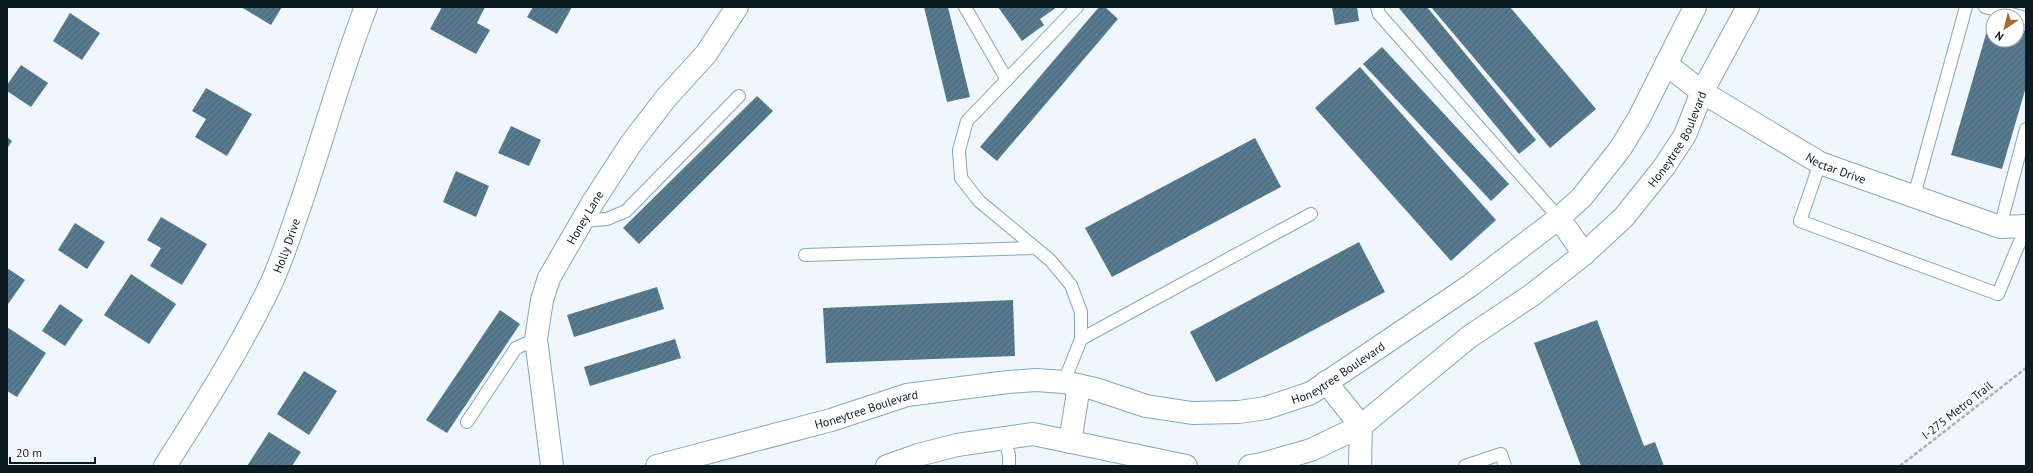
<svg xmlns="http://www.w3.org/2000/svg" width="2033" height="473" font-family="'PT Sans',sans-serif">
<defs>
<pattern id="building-hatch" width="6" height="6" patternUnits="userSpaceOnUse"><rect width="6" height="6" fill="#587a8e"/><path d="M-1 1l2-2M0 6l6-6M5 7l2-2" fill="none" stroke="#476374"/></pattern>
</defs>
<rect width="100%" height="100%" fill="#f0f7fc"/>
<g fill="url(#building-hatch)">
<path d="M 241,7 L 282,7 L 271,25 Z"/>
<path d="M 442,7 L 485,7 L 477,23 L 490,30 L 476,54 L 430,29 Z"/>
<path d="M 533,7 L 572,7 L 557,34 L 527,17 Z"/>
<path d="M 924,7 L 948,7 L 970,97 L 947,102 Z"/>
<path d="M 998,7 L 1057,7 L 1040,19 L 1044,25 L 1022,41 Z"/>
<path d="M 1099,7 L 1105,7 L 1118,19 L 997,161 L 980,147 Z"/>
<path d="M 1332,7 L 1357,7 L 1359,21 L 1335,25 Z"/>
<path d="M 1401,7 L 1427,7 L 1536,140 L 1519,154 L 1399,8 Z"/>
<path d="M 1431,7 L 1510,7 L 1596,109 L 1550,148 Z"/>
<path d="M 70,13 L 100,33 L 82,60 L 53,41 Z"/>
<path d="M 1990,20 L 1993,21 L 1993,40 L 2017,40 L 2017,28 L 2026,31 L 2026,87 L 2002,169 L 1951,155 Z"/>
<path d="M 1382,47 L 1509,184 L 1491,201 L 1363,64 Z"/>
<path d="M 21,65 L 48,83 L 31,107 L 7,91 L 7,85 Z"/>
<path d="M 1360,67 L 1496,220 L 1451,261 L 1315,108 Z"/>
<path d="M 206,88 L 252,114 L 227,156 L 195,137 L 206,119 L 192,111 Z"/>
<path d="M 757,96 L 773,111 L 639,244 L 623,228 Z"/>
<path d="M 511,126 L 541,140 L 529,166 L 498,153 Z"/>
<path d="M 7,137 L 12,141 L 7,149 Z"/>
<path d="M 1255,138 L 1281,187 L 1112,277 L 1085,228 Z"/>
<path d="M 456,171 L 489,186 L 476,217 L 443,202 Z"/>
<path d="M 161,217 L 207,244 L 182,285 L 150,266 L 161,248 L 147,240 Z"/>
<path d="M 75,223 L 105,242 L 87,269 L 58,250 Z"/>
<path d="M 1359,242 L 1385,292 L 1216,382 L 1190,332 Z"/>
<path d="M 7,268 L 25,280 L 8,304 L 7,303 Z"/>
<path d="M 131,274 L 176,304 L 149,344 L 104,315 Z"/>
<path d="M 657,287 L 664,309 L 574,337 L 567,315 Z"/>
<path d="M 1013,300 L 1015,356 L 826,363 L 823,308 Z"/>
<path d="M 60,304 L 83,320 L 65,346 L 42,331 Z"/>
<path d="M 500,310 L 520,324 L 447,433 L 426,420 Z"/>
<path d="M 1597,320 L 1644,446 L 1655,442 L 1664,466 L 1581,466 L 1534,343 Z"/>
<path d="M 7,327 L 46,353 L 17,397 L 7,391 Z"/>
<path d="M 675,339 L 681,358 L 590,386 L 584,367 Z"/>
<path d="M 304,371 L 337,391 L 309,435 L 277,414 Z"/>
<path d="M 269,432 L 301,452 L 292,466 L 247,466 Z"/>
</g>
<g fill="none" stroke-linecap="round" stroke-linejoin="round">
<defs>
<g id="service">
<path d="M 965,7 L 1007,80"/>
<path d="M 1077,7 L 967,121 L 959,150 L 961,178 L 979,201 L 1050,260 L 1071,285 L 1081,312 L 1081,339"/>
<path d="M 1377,7 L 1379,14 L 1559,218"/>
<path d="M 1985,7 L 2026,18"/>
<path d="M 1820,163 L 1800,221 L 1998,294 L 2026,227"/>
<path d="M 1914,196 L 1966,7"/>
<path d="M 582,221 L 607,219 L 626,211 L 739,96"/>
<path d="M 2000,227 L 2026,129"/>
<path d="M 805,255 L 1035,248"/>
<path d="M 1064,382 L 1081,339 L 1311,214"/>
<path d="M 467,422 L 516,348 L 536,339"/>
<path d="M 1004,438 L 1009,455 L 1009,466"/>
<path d="M 1465,466 L 1501,454 L 1505,466"/>
</g>
<g id="minor">
<path id="s1" d="M 1666,64 L 1702,92 L 1820,163 L 2000,227 L 2026,226"/>
<path d="M 1559,218 L 1584,254"/>
<path d="M 1326,382 L 1361,426 L 1360,466"/>
<path d="M 1070,442 L 1079,386"/>
<path id="s2" d="M 165,466 C 202,408 239,350 269,288 C 282,261 291,231 301,203 C 323,138 341,71 366,7"/>
<path id="s3" d="M 552,466 L 536,339 L 542,300 L 549,278 L 593,202 L 630,145 L 666,98 L 706,54 L 737,7"/>
<path id="s4" d="M 657,466 L 831,420 L 907,395 L 1008,382 L 1036,380 L 1064,382 L 1095,389 L 1146,406 L 1192,413 L 1239,412 L 1266,408 L 1311,393 L 1471,285 L 1559,218 L 1582,197 L 1620,149 L 1639,118 L 1695,7"/>
<path d="M 887,466 L 918,455 L 957,445 L 1033,434 L 1186,466"/>
<path id="s5" d="M 1250,466 L 1262,464 L 1311,450 L 1361,426 L 1469,337 L 1532,295 L 1584,254 L 1624,217 L 1664,167 L 1685,135 L 1702,92 L 1748,7"/>
</g>
</defs>
<use href="#service" stroke="#83a7bc" stroke-width="14"/>
<use href="#minor" stroke="#83a7bc" stroke-width="24"/>
<path stroke="#a7b0b6" stroke-width="2.5" stroke-dasharray="4 2" stroke-linecap="butt" d="M 1900,466 L 2026,368"/>
<use href="#service" stroke="#fff" stroke-width="12"/>
<use href="#minor" stroke="#fff" stroke-width="22"/>
</g>
<g text-anchor="middle" dominant-baseline="central" stroke-width="3.5" stroke-linejoin="round" paint-order="stroke">
<g font-size="12" fill="#0c1a22" stroke="#fff">
<text stroke="none"><textPath href="#s5" startOffset="550">Honeytree Boulevard</textPath></text>
<text stroke="none"><textPath href="#s1" startOffset="200">Nectar Drive</textPath></text>
<text stroke="none"><textPath href="#s3" startOffset="261">Honey Lane</textPath></text>
<text stroke="none"><textPath href="#s2" startOffset="252">Holly Drive</textPath></text>
<text stroke="none"><textPath href="#s4" startOffset="705">Honeytree Boulevard</textPath></text>
<text stroke="none"><textPath href="#s4" startOffset="217">Honeytree Boulevard</textPath></text>
<text transform="translate(1957 410) rotate(-38)">I-275 Metro Trail</text>
</g>
</g>
<rect width="2033" height="473" fill="none" stroke="#0c1a22" stroke-width="16"/>
<g transform="translate(2005 28) rotate(215)"><circle r="19" fill="#ffffff" stroke="#9ea3a7"/>
<path d="M0-3L7 15L0 10L-7 15Z" fill="#a86c2f"/>
<text y="-6" font-size="11" font-weight="bold" text-anchor="middle" fill="#0c1a22">N</text>
</g>
<path d="M10 457v6h85v-6" fill="none" stroke="#0c1a22" stroke-width="2"/>
<text x="16" y="457" font-size="12" fill="#0c1a22" stroke="#ffffff" stroke-width="3" paint-order="stroke">20 m</text>
</svg>
